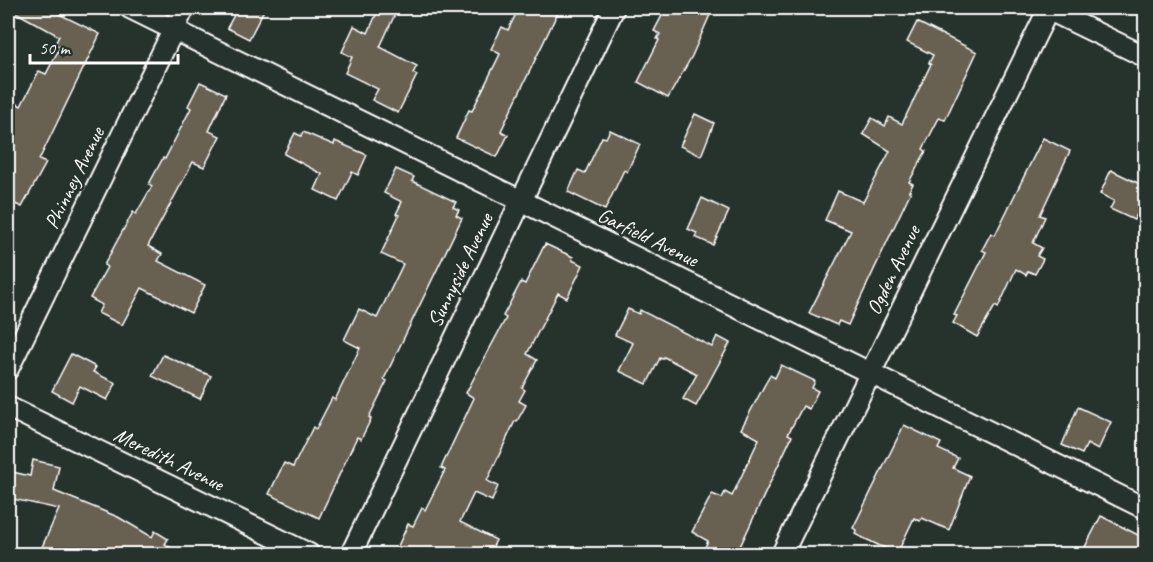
<svg xmlns="http://www.w3.org/2000/svg" width="1153" height="562" font-family="Caveat,sans-serif">
<rect width="100%" height="100%" fill="#26332d"/>
<filter id="ink" filterUnits="userSpaceOnUse"><feTurbulence type="fractalNoise" baseFrequency=".0167" numOctaves="2"/><feDisplacementMap in="SourceGraphic" scale="12" xChannelSelector="R" yChannelSelector="G"/><feConvolveMatrix kernelMatrix="1 2 1 2 8 2 1 2 1" color-interpolation-filters="sRGB"/></filter>
<g filter="url(#ink)">
<g fill="#686151" stroke="#fff" stroke-width="1.5">
<path d="M 8,8 L 47,8 L 100,34 L 39,160 L 46,163 L 22,207 L 8,201 L 8,115 L 14,102 L 21,106 L 39,71 L 46,74 L 60,47 L 55,44 L 59,36 Z"/>
<path d="M 238,8 L 265,8 L 249,39 L 227,28 Z"/>
<path d="M 379,8 L 386,8 L 396,12 L 380,47 L 417,66 L 413,73 L 417,75 L 398,113 L 372,100 L 378,89 L 345,73 L 352,57 L 342,52 L 354,26 L 368,33 Z"/>
<path d="M 519,8 L 549,8 L 558,12 L 501,131 L 508,135 L 497,157 L 456,138 L 469,110 L 472,111 L 500,54 L 491,49 L 502,27 L 508,30 Z"/>
<path d="M 666,8 L 713,8 L 692,56 L 668,98 L 638,82 L 659,40 L 657,39 L 660,34 L 654,31 Z"/>
<path d="M 917,22 L 977,52 L 945,120 L 939,118 L 923,149 L 926,151 L 909,182 L 913,184 L 909,191 L 911,191 L 848,325 L 839,321 L 837,325 L 809,313 L 851,231 L 825,220 L 838,191 L 863,202 L 890,151 L 863,134 L 872,118 L 885,126 L 889,117 L 902,124 L 931,64 L 929,63 L 933,55 L 907,42 Z"/>
<path d="M 200,82 L 226,94 L 209,131 L 220,136 L 204,167 L 193,162 L 148,246 L 162,254 L 158,261 L 205,285 L 191,313 L 142,288 L 122,325 L 98,313 L 102,305 L 90,298 L 107,267 L 104,265 L 133,212 L 136,214 L 152,186 L 149,184 L 163,158 L 165,159 L 191,108 L 188,106 Z"/>
<path d="M 695,114 L 714,123 L 701,156 L 680,146 Z"/>
<path d="M 610,130 L 640,144 L 627,172 L 624,170 L 605,210 L 568,192 L 578,170 L 585,173 L 602,137 L 606,138 Z"/>
<path d="M 303,132 L 334,145 L 335,141 L 367,155 L 358,175 L 352,172 L 338,201 L 315,190 L 322,174 L 284,154 L 295,133 L 301,136 Z"/>
<path d="M 1043,138 L 1070,151 L 1040,215 L 1045,217 L 1033,243 L 1042,248 L 1037,256 L 1043,259 L 1035,274 L 1028,271 L 1026,275 L 1016,269 L 998,308 L 995,306 L 977,337 L 953,323 L 957,316 L 954,315 L 986,252 L 982,250 L 991,233 L 995,235 Z"/>
<path d="M 396,169 L 414,177 L 412,181 L 456,202 L 453,207 L 459,210 L 456,215 L 462,218 L 384,379 L 387,381 L 369,417 L 371,419 L 361,439 L 357,437 L 319,518 L 269,494 L 284,463 L 293,467 L 313,427 L 316,429 L 332,398 L 335,400 L 360,348 L 344,340 L 359,309 L 377,318 L 403,264 L 381,254 L 399,215 L 396,214 L 402,202 L 384,193 Z"/>
<path d="M 1111,170 L 1146,187 L 1146,196 L 1134,220 L 1110,209 L 1114,201 L 1100,194 Z"/>
<path d="M 702,198 L 729,211 L 713,245 L 695,237 L 697,233 L 688,229 Z"/>
<path d="M 545,244 L 573,257 L 572,260 L 583,265 L 567,298 L 558,293 L 527,354 L 537,360 L 522,388 L 525,390 L 519,401 L 526,405 L 517,421 L 515,421 L 487,481 L 498,486 L 492,501 L 474,493 L 460,522 L 496,540 L 489,555 L 394,555 L 408,524 L 413,526 L 422,508 L 425,510 L 445,470 L 441,468 L 474,398 L 466,393 L 506,318 L 503,316 L 521,282 L 525,284 Z"/>
<path d="M 628,309 L 639,314 L 640,310 L 712,347 L 717,336 L 730,343 L 696,406 L 683,399 L 697,374 L 664,357 L 662,359 L 660,358 L 647,384 L 619,371 L 633,343 L 615,335 Z"/>
<path d="M 71,354 L 96,367 L 93,372 L 116,383 L 107,400 L 80,386 L 72,402 L 52,391 Z"/>
<path d="M 163,355 L 211,376 L 200,399 L 152,376 Z"/>
<path d="M 781,365 L 815,381 L 812,388 L 818,391 L 809,409 L 803,406 L 788,434 L 792,436 L 736,555 L 701,555 L 708,541 L 692,532 L 712,494 L 722,498 L 725,492 L 732,496 L 759,439 L 741,429 L 770,375 L 775,378 Z"/>
<path d="M 1078,407 L 1111,422 L 1098,450 L 1087,444 L 1082,454 L 1062,445 Z"/>
<path d="M 904,425 L 941,443 L 938,449 L 958,458 L 953,468 L 970,476 L 949,530 L 922,518 L 920,521 L 914,518 L 897,554 L 855,534 L 856,530 L 853,528 Z"/>
<path d="M 33,460 L 59,466 L 54,491 L 118,517 L 152,537 L 155,531 L 168,539 L 165,544 L 182,555 L 58,555 L 42,547 L 59,509 L 8,498 L 8,471 L 30,476 Z"/>
<path d="M 1101,516 L 1140,536 L 1140,538 L 1146,541 L 1146,555 L 1100,555 L 1085,547 Z"/>
</g>
<g fill="none" stroke-linecap="round" stroke-linejoin="round">
<defs>
<g id="minor">
<path d="M 130,8 L 1146,509"/>
<path d="M 1045,8 L 1146,57"/>
<path d="M 8,369 L 184,8"/>
<path d="M 8,407 L 309,554"/>
<path d="M 351,554 L 614,8"/>
<path d="M 782,554 L 1049,8"/>
</g>
</defs>
<use href="#minor" stroke="#fff" stroke-width="24"/>
<use href="#minor" stroke="#26332d" stroke-width="20"/>
</g>
</g>
<g text-anchor="middle" dominant-baseline="central" stroke-width="5" stroke-linejoin="round" paint-order="stroke">
<g font-size="21" fill="#fff" stroke="#26332d">
<text transform="translate(74 178) rotate(-64)">Phinney Avenue</text>
<text transform="translate(648 237) rotate(26)">Garfield Avenue</text>
<text transform="translate(460 270) rotate(-64)">Sunnyside Avenue</text>
<text transform="translate(893 270) rotate(-64)">Ogden Avenue</text>
<text transform="translate(169 459) rotate(26)">Meredith Avenue</text>
</g>
</g>
<rect width="1153" height="562" fill="none" stroke="#26332d" stroke-width="30"/>
<rect x="15" y="15" width="1123" height="532" fill="none" stroke="#fff" stroke-width="2" filter="url(#ink)"/>
<path d="M30 54v9h148v-9" fill="none" stroke="#ffffff" stroke-width="3"/>
<text x="39" y="54" font-size="18" fill="#ffffff" stroke="#26332d" stroke-width="4.5" paint-order="stroke">50 m</text>
</svg>
